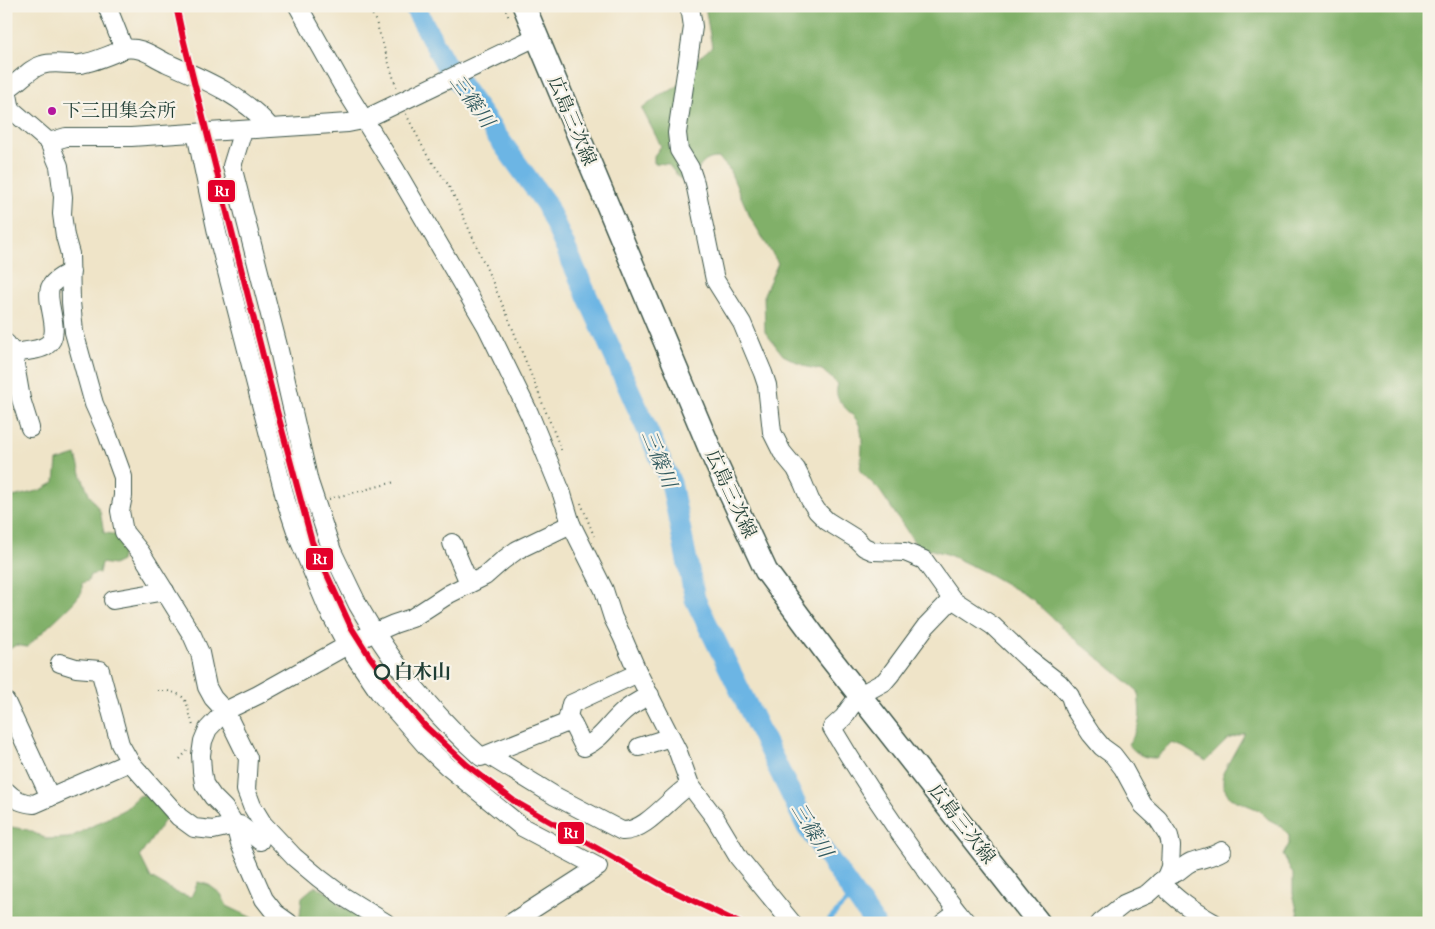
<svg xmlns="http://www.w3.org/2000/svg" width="1435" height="929" font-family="'IM FELL French Canon','Noto Serif JP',serif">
<rect width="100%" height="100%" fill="#f7f3e8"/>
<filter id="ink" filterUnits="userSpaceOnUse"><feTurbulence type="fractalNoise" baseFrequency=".02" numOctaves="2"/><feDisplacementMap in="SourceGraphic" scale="10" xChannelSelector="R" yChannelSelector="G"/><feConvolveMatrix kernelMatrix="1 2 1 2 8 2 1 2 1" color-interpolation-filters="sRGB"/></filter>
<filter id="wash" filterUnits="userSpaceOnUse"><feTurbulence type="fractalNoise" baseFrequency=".0096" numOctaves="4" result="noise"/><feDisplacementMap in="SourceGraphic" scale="20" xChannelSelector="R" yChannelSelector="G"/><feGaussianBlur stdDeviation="1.12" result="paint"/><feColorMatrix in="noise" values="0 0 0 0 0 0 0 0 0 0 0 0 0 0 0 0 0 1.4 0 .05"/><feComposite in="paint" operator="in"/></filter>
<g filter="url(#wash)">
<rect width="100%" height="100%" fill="#efe4c8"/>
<g fill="#81b069" stroke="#50764e">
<path d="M 705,6 L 1429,6 L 1429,923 L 1300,923 L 1293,893 L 1293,874 L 1283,855 L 1289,844 L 1289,835 L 1281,826 L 1268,819 L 1259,810 L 1230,798 L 1223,786 L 1223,773 L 1245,733 L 1228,739 L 1206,761 L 1183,747 L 1173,743 L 1156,758 C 1142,758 1137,754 1128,744 C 1143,724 1140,715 1138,691 L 1066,631 L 1032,599 L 985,572 L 947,554 L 917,546 L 880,491 L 860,471 C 861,457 864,441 860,427 C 854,409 831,405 838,384 L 822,370 L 807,367 L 783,355 L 765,332 L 764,294 L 778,263 L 750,217 L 729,169 L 719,158 C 707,158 702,162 697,172 L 680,179 L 668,164 L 654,163 L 654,156 L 661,146 L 642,109 L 661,94 L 670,91 L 688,79 L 696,60 L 712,47 Z"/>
<path d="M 76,455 L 82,477 L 90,496 L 100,511 L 104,533 C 123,533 125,545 121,561 L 113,565 L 101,563 L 99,573 L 90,575 L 88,581 L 82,583 L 82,592 L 73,603 L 27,647 L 16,645 L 6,651 L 6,478 L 13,497 L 41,490 L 55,482 L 57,461 Z"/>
<path d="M 152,793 L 167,817 L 140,856 L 151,878 L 177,893 L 191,897 L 198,882 L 209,885 L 221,894 L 227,906 L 263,923 L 6,923 L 6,826 L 28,830 L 47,839 L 69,838 L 125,809 L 139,796 Z"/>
<path d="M 315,886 L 332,895 L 340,907 L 354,911 L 363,919 L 371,923 L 296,923 L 300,916 L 302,897 Z"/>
</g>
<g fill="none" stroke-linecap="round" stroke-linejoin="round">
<path stroke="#6cb5e4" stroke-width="4" d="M 826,923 L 854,894"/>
<path stroke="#6cb5e4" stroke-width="21" d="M 414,6 L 446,65 L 546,204 L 671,483 L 695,599 L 807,827 L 874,923"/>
</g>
</g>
<g filter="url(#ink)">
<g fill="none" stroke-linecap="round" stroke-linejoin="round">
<defs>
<g id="minor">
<path d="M 107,6 L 124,49 C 141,46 152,56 167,63 C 203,79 244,96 270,127"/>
<path d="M 298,6 L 343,86 L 395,169 L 487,327 L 529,413 L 562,494 L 571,524 L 604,590 L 613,618 L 622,636 L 638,673 L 678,752 L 690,785 L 715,818 L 739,858 L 792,923"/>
<path d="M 688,6 L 691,13 L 693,27 L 677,133 L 679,150 L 690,168 L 695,183 L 715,280 L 742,323 L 763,373 L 767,385 L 772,432 L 782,452 L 796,469 L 803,483 L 810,500 L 817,511 L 827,521 L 856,539 L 864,547 L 873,551 L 905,552 L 924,560 L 952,599 L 993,626 L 1028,659 L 1059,683 L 1070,696 L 1074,708 L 1091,734 L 1102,747 L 1113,755 L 1123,768 L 1143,805 L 1158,819 L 1169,836 L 1171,846 L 1170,867 L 1166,877 L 1147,894 L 1124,904 L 1100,923"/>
<path d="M 6,84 L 10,105 L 12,110 L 49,142 L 59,166 L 63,197 L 62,214 L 65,236 L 70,254 L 71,302 L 74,332 L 94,404 L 107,433 L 123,477 L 123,496 L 120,511 L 124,532 L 141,553 L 192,635 L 200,653 L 207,687 L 213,698 L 225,711 L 248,758 L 246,790 L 252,806 L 263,824 L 294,857 L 319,878 L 344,897 L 386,923"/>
<path d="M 7,89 C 20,82 28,69 42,65 C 54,61 67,65 80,64 C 95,62 110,55 124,49"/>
<path d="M 243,130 L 232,166 L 278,346 L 309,482 L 332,551 L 358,605 L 374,632"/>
<path d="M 196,133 L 217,233 L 286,501 L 298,537 L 328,609 L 347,645 L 379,692 L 401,717 L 427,747 L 447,766 L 522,827 L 598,867 L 511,923"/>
<path d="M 49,142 L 66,137 L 131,137 L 348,123 L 363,120 L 536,37"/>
<path d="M 6,343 L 13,353 L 21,399 L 30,428"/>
<path d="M 13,353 C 23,351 39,351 47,345 C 63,334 45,303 50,288 C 53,280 64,275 71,272"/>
<path d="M 452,543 L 469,583"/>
<path d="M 952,599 L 926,626 L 890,675 L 884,682 L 860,695 L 849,709 L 844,717 L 832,728 C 870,792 912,853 958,912"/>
<path d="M 113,600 L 165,591"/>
<path d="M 380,640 C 409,684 442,722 481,757 L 571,721 L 568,717 L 571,704 L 638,673"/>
<path d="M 60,663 L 76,668 L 100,670 L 120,744 L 130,762 L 179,817 L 194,828 L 213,830 L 235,825 L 240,825 L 260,841"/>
<path d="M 6,702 L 50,797"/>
<path d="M 571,721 L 584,747 C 604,737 607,726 623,712 C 630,705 640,700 650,695"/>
<path d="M 639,747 L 671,737"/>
<path d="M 488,755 L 555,796 L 622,831 C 646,832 670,797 690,785"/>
<path d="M 6,791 C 15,800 22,803 34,804 L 130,762"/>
<path d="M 1167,875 C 1178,875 1182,866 1191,862 C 1202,858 1212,857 1222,851"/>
<path d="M 1160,882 C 1176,900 1193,911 1214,923"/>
<path d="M 289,923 L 275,913 L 264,899 L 240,844 L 235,825 L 224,808 L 213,797 L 204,784 L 202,771 L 201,755 L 203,741 L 208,729 L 225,711 L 258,695 L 353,642 L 394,624 L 412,618 L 449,594 L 485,576 L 502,561 L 517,550 L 571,524"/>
<path d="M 943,923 L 958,912 L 967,923"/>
</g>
<path id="major" d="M 524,6 L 715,461 L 766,571 L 828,655 L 1039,923"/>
</defs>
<use href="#minor" stroke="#3e564a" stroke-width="20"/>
<use href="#major" stroke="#3e564a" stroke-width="25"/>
<g stroke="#3e564a" stroke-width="2" stroke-dasharray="1 4" stroke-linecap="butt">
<path d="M 368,6 L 376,22 L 397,89"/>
<path d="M 504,6 L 509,18"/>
<path d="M 406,114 L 427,155 L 446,181 L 457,202 L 508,317 L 562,452"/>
<path d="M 329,499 L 395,482"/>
<path d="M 581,503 L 594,536"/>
<path d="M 158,690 C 189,693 185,699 193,726"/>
<path d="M 180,759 L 187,751"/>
</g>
<use href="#minor" stroke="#fff" stroke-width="18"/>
<use href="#major" stroke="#fff" stroke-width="22"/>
<defs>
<path id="rail-1" d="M 176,6 L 183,38 L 277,411 L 312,542 L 351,627 L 370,657 L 401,698 L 425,726 L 467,765 L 514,801 L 667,888 L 739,923"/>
</defs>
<use href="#rail-1" stroke="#f7f3e8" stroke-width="10"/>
<use href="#rail-1" stroke="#e4002b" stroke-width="6"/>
</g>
</g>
<circle fill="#b5179e" stroke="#f7f3e8" stroke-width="2" cx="52" cy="111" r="5"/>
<circle fill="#f7f3e8" stroke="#1f3d34" stroke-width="2.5" cx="382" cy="672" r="7"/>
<g text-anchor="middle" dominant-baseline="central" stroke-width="4.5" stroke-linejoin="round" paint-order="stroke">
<g font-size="19" fill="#1f3d34" stroke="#f7f3e8" text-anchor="start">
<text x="62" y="111">下三田集会所</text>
</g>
<g font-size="19" fill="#1f3d34" stroke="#f7f3e8">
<text transform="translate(572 121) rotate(67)">広島三次線</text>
<text transform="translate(731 494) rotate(65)">広島三次線</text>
<text transform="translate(962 824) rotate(52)">広島三次線</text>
</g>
<g font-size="19" font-weight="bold" fill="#1f3d34" stroke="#f7f3e8" text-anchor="start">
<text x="394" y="672">白木山</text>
</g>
<g font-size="20" font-style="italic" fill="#325b60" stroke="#f7f3e8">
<text transform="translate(472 101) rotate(54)">三篠川</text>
<text transform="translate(659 459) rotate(68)">三篠川</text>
<text transform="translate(812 830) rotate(59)">三篠川</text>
</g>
</g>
<g stroke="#f7f3e8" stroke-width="2">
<rect x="207" y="179" width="29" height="24" rx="5" fill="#e4002b"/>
<rect x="305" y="547" width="29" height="24" rx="5" fill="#e4002b"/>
<rect x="557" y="821" width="28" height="24" rx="5" fill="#e4002b"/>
</g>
<g font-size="14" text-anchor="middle" font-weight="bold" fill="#fff">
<text x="222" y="196">R1</text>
<text x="320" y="564">R1</text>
<text x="571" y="838">R1</text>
</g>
<rect width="1435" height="929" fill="none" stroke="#f7f3e8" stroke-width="25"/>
</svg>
